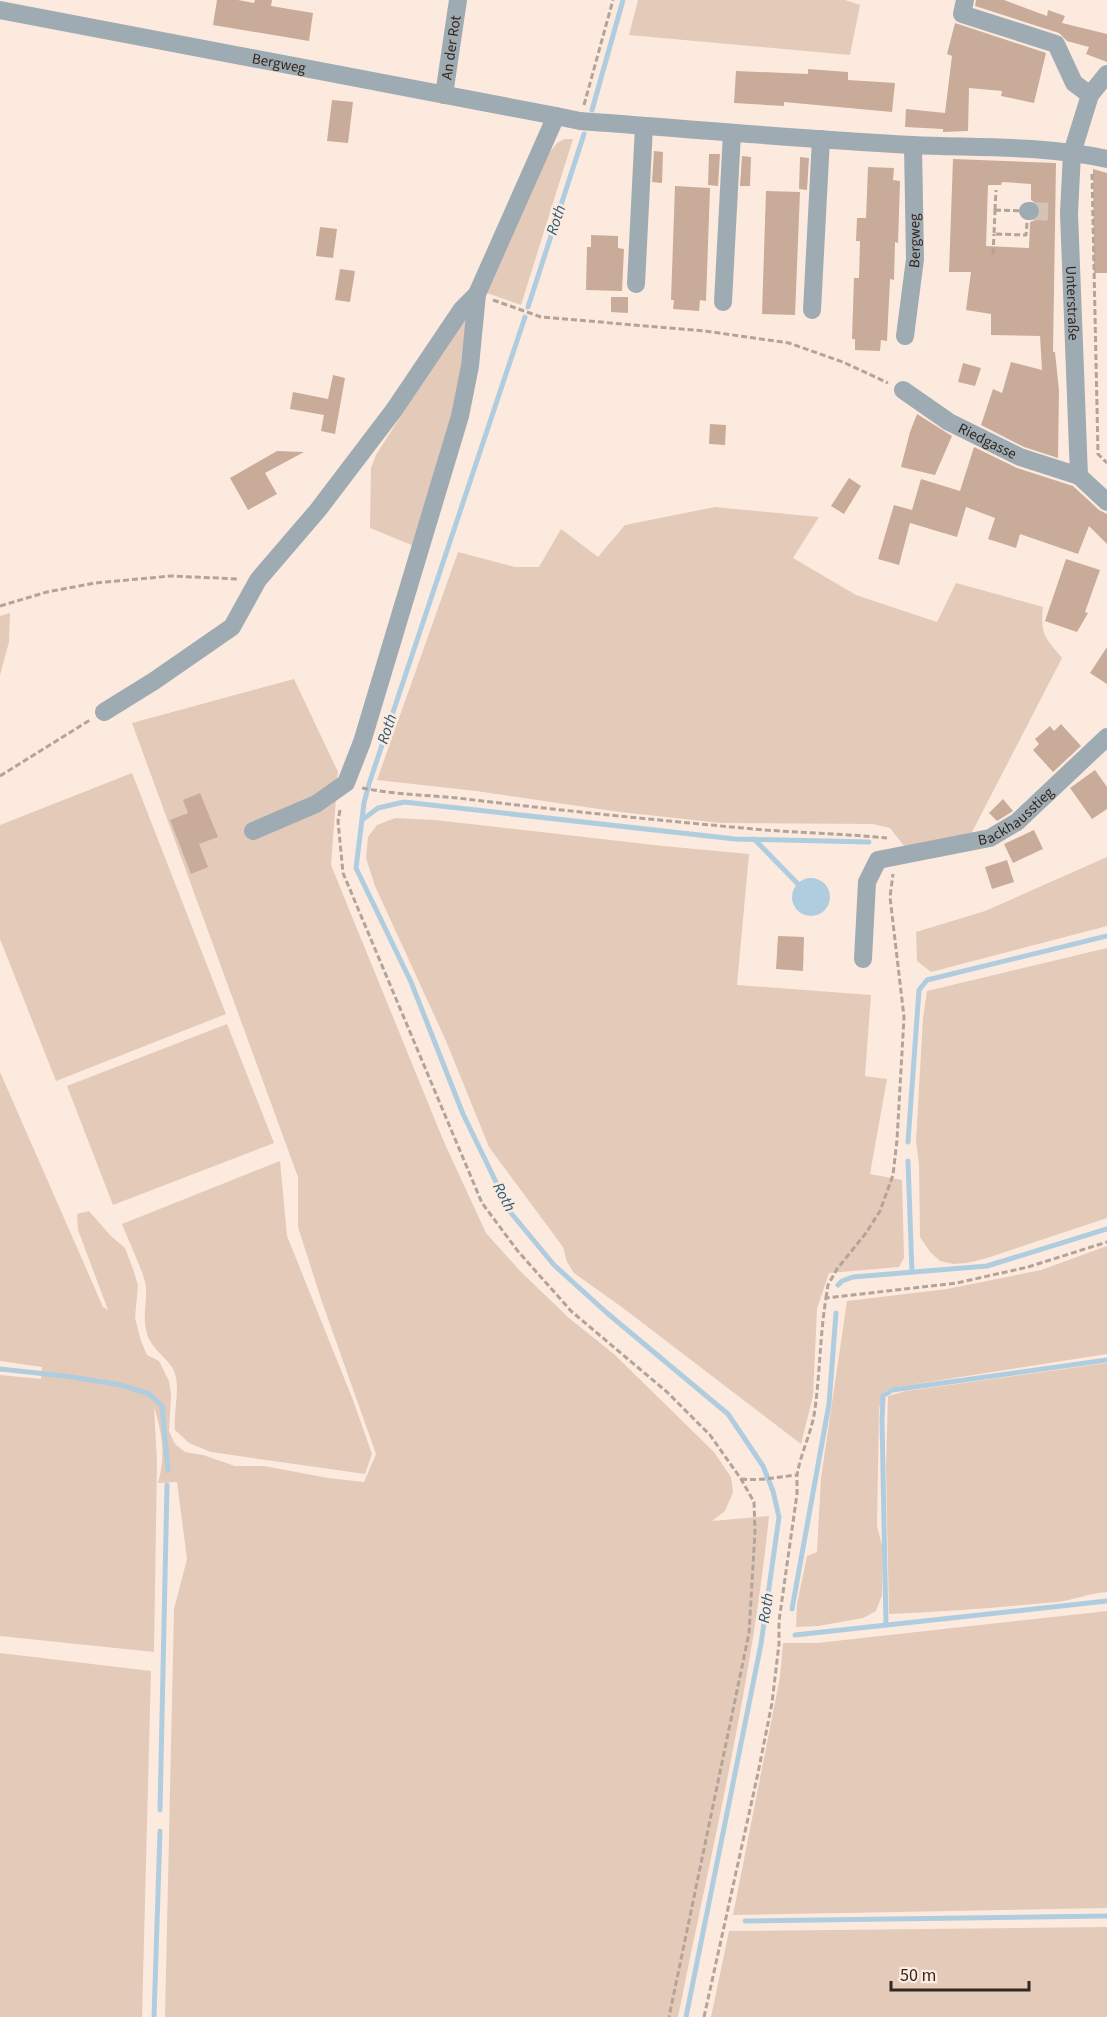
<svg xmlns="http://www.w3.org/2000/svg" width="1107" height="2017" font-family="'Source Sans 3',sans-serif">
<rect width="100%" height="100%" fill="#fdeade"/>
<g fill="#e4cab9">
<path d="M 638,0 L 845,0 L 860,5 L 850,55 L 629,35 Z"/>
<path d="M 565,139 L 573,139 L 521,305 L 487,293 L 549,153 L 557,143 Z"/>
<path d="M 470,314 L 463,373 L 414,546 L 370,528 L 371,468 L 376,455 L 454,333 Z"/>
<path d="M 715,507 L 819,517 L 793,558 L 856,595 L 937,622 L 956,583 L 1043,607 C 1040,635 1045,637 1062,658 L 971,834 L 904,846 L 890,828 L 873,824 L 721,823 L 620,812 L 476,791 L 377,780 L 458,552 L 515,567 L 539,567 L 561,529 L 598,557 L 625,525 Z"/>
<path d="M 10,613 L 9,642 L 0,675 L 0,616 Z"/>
<path d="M 294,679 L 338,772 L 331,865 L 444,1142 L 486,1233 L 521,1272 L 569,1318 L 615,1355 L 714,1452 L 731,1477 L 733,1492 L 725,1511 L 712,1521 L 769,1516 C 752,1685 711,1851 678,2017 L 165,2017 L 174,1609 L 187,1559 L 177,1482 L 158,1483 C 166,1457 162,1432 154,1407 L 157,1462 L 154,1652 L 0,1636 L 0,1375 L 41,1379 L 42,1367 L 0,1361 L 0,1072 L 103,1307 L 108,1310 L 78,1230 L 77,1214 L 89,1211 L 111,1236 L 125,1248 L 133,1269 L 138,1285 L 135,1318 L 141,1341 L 147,1355 L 159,1361 L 169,1381 L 171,1394 L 169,1431 L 175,1444 L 185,1452 L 203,1455 L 235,1466 L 264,1466 L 328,1478 L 364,1482 L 376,1454 L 321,1299 L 298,1227 L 298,1177 L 132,723 Z"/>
<path d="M 132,773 L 226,1014 L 56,1081 L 0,939 L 0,825 Z"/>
<path d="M 395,818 L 435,820 L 663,846 L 749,854 L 737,985 L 871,995 L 865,1076 L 887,1079 L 870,1174 L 902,1180 L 904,1258 L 899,1267 L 829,1273 L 817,1309 L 813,1396 L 801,1444 L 623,1308 L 574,1273 L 567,1262 L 563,1247 L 489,1147 L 446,1041 L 375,886 L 366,858 L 368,837 L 377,825 Z"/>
<path d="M 1107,857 L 1107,926 L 931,972 L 917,961 L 916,932 L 985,911 Z"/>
<path d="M 1107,948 L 1107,1218 L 987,1258 L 967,1263 L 953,1264 L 940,1261 L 930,1252 L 920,1237 L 919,1165 L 916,1141 L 923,1018 L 927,991 Z"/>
<path d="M 227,1024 L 274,1143 L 113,1205 L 67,1086 Z"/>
<path d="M 280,1161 L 287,1236 L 353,1400 L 372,1454 L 365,1474 L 211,1452 L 189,1443 L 175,1430 C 173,1411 181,1389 174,1371 C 169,1359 152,1350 147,1334 C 142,1315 147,1306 146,1288 C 146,1277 127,1237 122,1224 Z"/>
<path d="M 1107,1246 L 1107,1354 L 890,1388 L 883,1393 L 879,1409 L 877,1526 L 883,1549 L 882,1595 L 876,1611 L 863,1618 L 818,1626 L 796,1627 L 797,1604 L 807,1556 L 817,1552 L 821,1478 L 847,1301 L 947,1289 L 1041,1270 Z"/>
<path d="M 1107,1363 L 1107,1592 C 1090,1593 1074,1600 1057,1602 C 1001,1607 945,1612 889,1614 L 886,1467 L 888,1396 L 906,1391 Z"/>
<path d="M 1107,1611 L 1107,1908 L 733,1915 L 780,1677 L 783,1643 L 817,1643 Z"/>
<path d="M 0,1653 L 151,1671 L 142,2017 L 0,2017 Z"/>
<path d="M 1107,1927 L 1107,2017 L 711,2017 L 729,1931 Z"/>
</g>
<circle fill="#b0cde0" cx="811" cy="897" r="19"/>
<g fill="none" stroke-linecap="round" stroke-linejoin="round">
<g stroke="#b0cde0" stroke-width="5">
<path d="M 592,110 L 623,0"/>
<path d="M 528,307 L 584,134"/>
<path d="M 525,317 L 369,784 L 364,803 L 356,868 L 411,982 L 463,1114 L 511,1213 L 554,1265 L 607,1313 L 728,1414 L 763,1466 L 773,1491 L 779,1517 L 761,1644 L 686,2017"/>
<path d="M 362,820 L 378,808 L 404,802 L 735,839 L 869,842"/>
<path d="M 754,839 L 798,884"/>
<path d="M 908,1142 L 919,990 L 927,980 L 1107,936"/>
<path d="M 908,1161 L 912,1272"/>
<path d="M 838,1285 L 842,1281 L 853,1277 L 987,1266 L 1107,1229"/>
<path d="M 0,1369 L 65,1376 L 121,1385 L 149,1394 L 162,1406 L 168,1470"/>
<path d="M 792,1609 L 829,1404 L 836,1313"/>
<path d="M 886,1625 L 882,1420 L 883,1396 L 892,1390 L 1107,1360"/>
<path d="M 795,1635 L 1107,1601"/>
<path d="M 160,1810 L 167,1485"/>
<path d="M 745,1921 L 1107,1916"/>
<path d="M 154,2017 L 160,1831"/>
</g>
</g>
<g fill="#c9ab99" fill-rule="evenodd">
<path d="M 217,0 L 238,0 L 254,3 L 255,0 L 272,0 L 271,6 L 313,13 L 309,41 L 213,25 Z"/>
<path d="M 976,0 L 1004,0 L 1047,16 L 1048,10 L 1065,16 L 1062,23 L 1107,34 L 1107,62 L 1086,54 L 1089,47 L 1067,41 L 1059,33 L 975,6 Z"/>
<path d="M 955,23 L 1046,53 L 1034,103 L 1001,96 L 1002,91 L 969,88 L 968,131 L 943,132 L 943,129 L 905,127 L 906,109 L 945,113 L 952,56 L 947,54 Z"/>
<path d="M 808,69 L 848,72 L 848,80 L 895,83 L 892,112 L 784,102 L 784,106 L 734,103 L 736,71 L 808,74 Z"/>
<path d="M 332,100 L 353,102 L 348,143 L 327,141 Z"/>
<path d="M 654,151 L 663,152 L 662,183 L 652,182 Z"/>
<path d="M 709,154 L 720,154 L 718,186 L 708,185 Z"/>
<path d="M 742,156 L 751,157 L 750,186 L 740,186 Z"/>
<path d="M 800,157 L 809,158 L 807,190 L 799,189 Z"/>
<path d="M 953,159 L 1056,163 L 1053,352 L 1055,352 L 1059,391 L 1058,458 L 1024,447 L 981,425 L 993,389 L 1002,393 L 1011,362 L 1042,370 L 1040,336 L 991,335 L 991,314 L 966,310 L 971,272 L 949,272 ZM 1002,182 L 1031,184 L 1031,200 L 1039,205 L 1041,212 L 1036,220 L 1030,222 L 1029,248 L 986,246 L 988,185 L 1001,185 Z"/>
<path d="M 868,167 L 894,168 L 893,180 L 900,181 L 898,243 L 895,242 L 894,280 L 890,279 L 887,341 L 881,340 L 880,351 L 855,350 L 855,339 L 852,339 L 854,278 L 859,278 L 860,241 L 856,241 L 857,218 L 866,218 Z"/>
<path d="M 1093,169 L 1107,173 L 1107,273 L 1094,273 Z"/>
<path d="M 675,186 L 710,188 L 706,301 L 700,300 L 699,311 L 673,309 L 674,300 L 671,300 Z"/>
<path d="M 766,191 L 800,192 L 795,315 L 762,314 Z"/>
<path d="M 320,227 L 337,229 L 333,258 L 316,256 Z"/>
<path d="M 591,235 L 618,236 L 618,248 L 624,249 L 622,291 L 586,290 L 587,247 L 591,247 Z"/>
<path d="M 340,269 L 355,271 L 350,302 L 335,300 Z"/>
<path d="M 611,297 L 628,297 L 628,313 L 611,312 Z"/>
<path d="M 963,363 L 981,368 L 975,386 L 958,382 Z"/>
<path d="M 333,375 L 345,378 L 335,434 L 321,431 L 324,415 L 290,409 L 293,392 L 328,399 Z"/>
<path d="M 917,414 L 952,436 L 935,475 L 901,467 L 910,432 Z"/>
<path d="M 710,424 L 726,425 L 725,445 L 709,444 Z"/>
<path d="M 974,447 L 1017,468 L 1073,486 L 1099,510 L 1107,514 L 1107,544 L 1089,526 L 1078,554 L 1020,534 L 1016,548 L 988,539 L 995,518 L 966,507 L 957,537 L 910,523 L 899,565 L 878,559 L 894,505 L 912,510 L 921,479 L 960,491 Z"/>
<path d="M 277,451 L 304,452 L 265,473 L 277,494 L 248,510 L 230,478 Z"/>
<path d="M 849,478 L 861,486 L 844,514 L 831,506 Z"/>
<path d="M 1066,559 L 1100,570 L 1085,612 L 1088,613 L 1077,632 L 1045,621 Z"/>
<path d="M 1107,647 L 1107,684 L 1090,673 Z"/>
<path d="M 1061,724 L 1081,746 L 1053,772 L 1033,750 L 1039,744 L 1035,739 L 1050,726 L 1054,731 Z"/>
<path d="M 1095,770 L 1107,787 L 1107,809 L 1092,819 L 1070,788 Z"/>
<path d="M 200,793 L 218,837 L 199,844 L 208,867 L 191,874 L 170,820 L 188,813 L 183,800 Z"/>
<path d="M 1003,799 L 1013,811 L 997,821 L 989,813 Z"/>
<path d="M 1034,830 L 1043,849 L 1013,863 L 1004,844 Z"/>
<path d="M 1007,860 L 1014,882 L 992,889 L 985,867 Z"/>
<path d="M 778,936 L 804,937 L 803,971 L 776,969 Z"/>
</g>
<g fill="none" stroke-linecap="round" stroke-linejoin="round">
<path stroke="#d5c3b8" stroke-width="18" stroke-dasharray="18 9" stroke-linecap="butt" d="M 1030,211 L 1054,212"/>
<g stroke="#b3a399" stroke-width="3" stroke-dasharray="6 3" stroke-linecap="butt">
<path d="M 584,105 L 613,0"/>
<path d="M 1092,174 L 1098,454 L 1107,463"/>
<path d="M 995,210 L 1028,211 L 1026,235 L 994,234 Z"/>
<path d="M 995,210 L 996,190"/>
<path d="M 993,254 L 994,234"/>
<path d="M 493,300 L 541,317 L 705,331 L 789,343 L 843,362 L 888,383"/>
<path d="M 0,606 L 47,592 L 95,583 L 171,576 L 239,579"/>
<path d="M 0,776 L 90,720"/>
<path d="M 362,788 C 397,795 432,795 466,799 C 565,811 665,821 765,830 C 806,833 846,834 887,838"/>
<path d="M 340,810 L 338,821 L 343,873 L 482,1203 L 517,1250 L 571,1311 L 667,1392 L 710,1435 L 741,1479 L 754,1502 L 755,1532 L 749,1633 L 669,2017"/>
<path d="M 826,1298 L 828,1285 L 837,1269 L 866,1233 L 880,1211 L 893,1175 L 897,1140 L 904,1017 L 890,897 L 893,874"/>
<path d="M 741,1479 C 760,1481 778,1477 797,1475 C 801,1452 812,1432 815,1409 C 820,1372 820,1335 826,1298 L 957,1283 L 1028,1267 L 1107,1242"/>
<path d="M 704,2017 L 758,1773 L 772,1703 L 779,1644 L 779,1621 L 797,1494 L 797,1475"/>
</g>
<g stroke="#9fabb3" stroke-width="18">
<path d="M 965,0 L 962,14 L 1056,44 L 1074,83 L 1090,95"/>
<path id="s1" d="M 0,10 L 556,116"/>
<path id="s2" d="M 1107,74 L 1090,95 L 1072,153 L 1069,213 L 1079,476 L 1107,502"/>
<path id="s3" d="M 444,95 L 458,0"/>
<path d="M 1028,211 L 1030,211"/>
<path d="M 636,284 L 644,126"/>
<path d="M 723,302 L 732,133"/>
<path d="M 812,310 L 821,139"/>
<path id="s4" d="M 905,336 L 915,259 L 913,145"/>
<path id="s5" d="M 903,390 L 949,422 L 1020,457 L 1079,476"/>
<path d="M 104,712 L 154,681 L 232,627 L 258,580 L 318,510 L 394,410 L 462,309 L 477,294"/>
<path d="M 253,831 L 316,804 L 346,783 L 362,742 L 460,416 L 470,366 L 477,294 L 556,116 L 580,121 C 690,129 801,139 912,145 C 977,148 1043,145 1107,159"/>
<path id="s6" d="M 863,959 L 867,882 L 878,860 L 990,838 L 1017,822 L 1107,737"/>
</g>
</g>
<g text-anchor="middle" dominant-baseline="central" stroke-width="5" stroke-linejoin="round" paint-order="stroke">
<g font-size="15" fill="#332720" stroke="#fdeade">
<text stroke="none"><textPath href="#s3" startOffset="48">An der Rot</textPath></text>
<text stroke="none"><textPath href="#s1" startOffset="284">Bergweg</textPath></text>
<text stroke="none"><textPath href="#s4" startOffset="96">Bergweg</textPath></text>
<text stroke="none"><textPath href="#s2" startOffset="238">Unterstraße</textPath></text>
<text stroke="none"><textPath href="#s5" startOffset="99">Riedgasse</textPath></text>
<text stroke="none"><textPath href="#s6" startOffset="249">Backhausstieg</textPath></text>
</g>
<g font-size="16" font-style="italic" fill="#295b77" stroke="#fdeade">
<text transform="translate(556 220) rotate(-72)">Roth</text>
<text transform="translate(387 729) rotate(-72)">Roth</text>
<text transform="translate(504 1197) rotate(62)">Roth</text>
<text transform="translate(766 1608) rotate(-82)">Roth</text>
</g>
</g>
<path d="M891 1981v9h138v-9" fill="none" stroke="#332720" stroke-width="3"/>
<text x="900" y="1981" font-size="18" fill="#332720" stroke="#fdeade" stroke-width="4.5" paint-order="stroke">50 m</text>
</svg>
